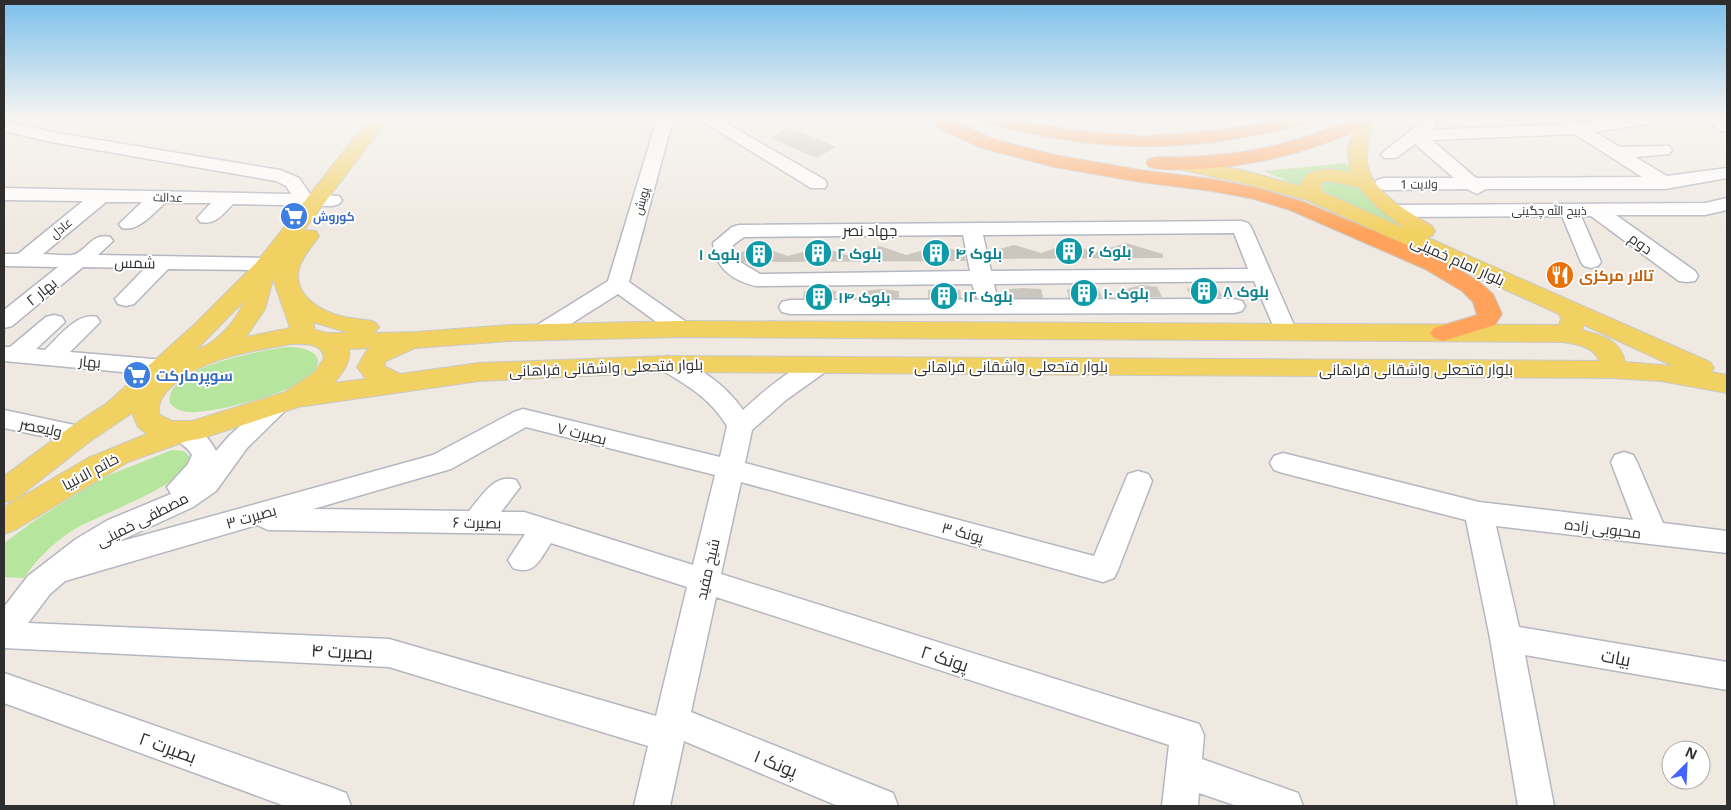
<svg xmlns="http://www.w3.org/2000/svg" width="1731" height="810" font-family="'Noto Sans',Cairo,sans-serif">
<rect width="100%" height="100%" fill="#efe9e1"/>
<g fill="#b6e59e">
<path d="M 1346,163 L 1354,174 L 1321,172 L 1303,188 L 1264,171 Z"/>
<path d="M 1331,179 L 1360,186 L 1374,204 L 1402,225 L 1397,228 L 1331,197 L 1324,191 L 1321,183 Z"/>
<path d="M 286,347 C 309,346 333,357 306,379 C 289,393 213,414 190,412 C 181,412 175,409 170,403 C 164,367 260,351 286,347 Z"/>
<path d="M 172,450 L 184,451 L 191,458 C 187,486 95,515 70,532 C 51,545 36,560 24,578 L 4,577 L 4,543 L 37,519 L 104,477 Z"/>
</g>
<g fill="#cbc7bf">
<path d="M 788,127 L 817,139 L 836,147 L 816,158 L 770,138 Z"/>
<path d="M 1126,243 L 1163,254 L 1163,258 L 990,259 L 989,252 L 1014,245 L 1041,253 L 1067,244 L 1096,252 Z"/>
<path d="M 880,246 L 906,255 L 938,246 L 964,252 L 966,261 L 743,262 L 739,259 L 737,253 L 762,247 L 788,256 L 821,247 L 847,255 Z"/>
<path d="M 1198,284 L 1217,286 L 1223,297 L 1191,297 L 1187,289 Z"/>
<path d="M 1082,285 L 1098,288 L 1102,297 L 1069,298 L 1067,290 Z"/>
<path d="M 1141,285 L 1157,287 L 1162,297 L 1130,297 L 1127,289 Z"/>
<path d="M 943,288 L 960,290 L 961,298 L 928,298 L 928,290 Z"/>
<path d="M 1022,288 L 1041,289 L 1043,298 L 1011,298 L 1009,289 Z"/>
<path d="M 817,289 L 836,291 L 835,298 L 803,298 L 804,291 Z"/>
<path d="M 880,289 L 899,291 L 899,298 L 866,298 L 866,291 Z"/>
</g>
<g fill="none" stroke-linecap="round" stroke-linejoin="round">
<defs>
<g id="minor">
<path d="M 657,119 L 673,119 L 629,282 L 689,324 L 692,329 L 689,334 L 681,336 L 673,334 L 618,294 L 550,337 L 542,339 L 534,337 L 531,332 L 534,327 L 608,281 Z"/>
<path d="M 699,119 L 719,119 L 825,180 L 827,184 L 825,188 L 811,188 Z"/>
<path d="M 1613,119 L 1655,119 L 1653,123 L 1647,124 L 1595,132 L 1619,147 L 1669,146 L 1672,150 L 1669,154 L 1635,157 L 1667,176 L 1727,168 L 1727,178 L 1665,189 L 1486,189 L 1477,194 L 1467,189 L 1384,190 L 1377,188 L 1375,184 L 1377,180 L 1384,178 L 1454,178 L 1415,144 L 1396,158 L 1384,158 L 1381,154 L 1423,121 L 1435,121 L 1437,125 L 1433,130 L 1567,124 L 1574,121 L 1582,124 ZM 1575,134 L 1642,177 L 1476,178 L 1432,140 Z"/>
<path d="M 1706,119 L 1726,119 L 1727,132 L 1721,131 Z"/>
<path d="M 4,121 L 51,132 L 280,170 L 299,178 L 310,194 L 339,196 L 342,200 L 339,204 L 332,206 L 233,204 C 223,214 215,226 200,222 L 197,218 L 211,203 L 165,203 C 153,213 139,232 122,228 L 119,224 L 142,202 L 106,202 L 43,254 C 52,254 63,256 72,255 C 87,252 91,232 110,237 L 113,241 L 98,255 L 267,258 L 274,260 L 277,264 L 274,268 L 267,270 L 168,269 L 134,304 L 126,306 L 118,304 L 115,299 L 145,268 L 83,267 L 12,326 L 4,328 L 4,310 L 58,267 L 4,266 L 4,254 L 18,254 L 83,201 L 4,200 L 4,188 L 291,194 L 286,186 L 276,181 L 51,142 L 4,131 Z"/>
<path d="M 1727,198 L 1727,210 L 1705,215 L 1616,215 L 1695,271 L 1698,276 L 1695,281 L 1687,282 L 1679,281 L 1591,216 L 1581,216 L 1601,262 L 1598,266 L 1591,268 L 1584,266 L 1581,262 L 1562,216 L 1394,217 L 1387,215 L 1384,211 L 1387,207 L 1394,205 L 1705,203 Z"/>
<path d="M 1241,221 L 1248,223 L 1251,227 L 1297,332 L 1294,337 L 1286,339 L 1278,337 L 1254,281 L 994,284 L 996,293 L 993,298 L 985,300 L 977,298 L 972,284 L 756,286 C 733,281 715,268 713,243 L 732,227 L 739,225 ZM 1234,233 L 1248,269 L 991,271 L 983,235 ZM 963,235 L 970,271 L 760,274 L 737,260 L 733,245 L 744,237 Z"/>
<path d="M 1234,299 L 1242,301 L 1245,306 L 1242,311 L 1234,313 L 790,314 L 782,312 L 779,307 L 782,302 L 790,300 Z"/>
<path d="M 54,315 L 62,317 L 65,322 L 36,349 L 45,350 C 59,337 77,312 97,317 L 100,322 L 70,352 L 176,361 L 184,364 L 188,369 L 184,374 L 176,377 L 4,361 L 4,347 L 10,347 L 46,317 Z"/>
<path d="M 668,356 C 697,364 726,385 743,410 C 761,394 805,353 828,360 L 832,365 L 828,370 L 786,400 L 752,430 L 745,463 L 1094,556 L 1128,474 L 1138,471 L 1148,474 L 1152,481 L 1118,570 L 1114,578 L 1103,582 L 741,482 L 721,574 L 1199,724 L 1204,735 L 1202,759 L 1298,793 L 1303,806 L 1237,806 L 1199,793 L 1198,806 L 1162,806 L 1169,745 L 716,597 L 691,712 L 893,793 L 898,806 L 838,806 L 684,741 L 670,806 L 634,806 L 648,746 L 389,667 L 4,648 L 4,607 L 28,576 L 76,539 L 108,520 L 171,494 L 167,487 L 188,464 L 192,455 C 187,445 175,442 169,432 L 173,426 C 193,420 208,435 216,451 L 229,436 L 271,398 L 280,396 L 289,398 L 292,404 L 247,448 L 216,491 L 193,507 L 115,543 L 433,455 L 514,412 L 523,409 L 720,457 L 727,426 C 710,398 687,385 660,369 L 656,364 L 660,359 ZM 526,427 L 715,475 L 693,565 L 524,512 L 501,512 L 520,487 L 516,480 C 494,473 482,496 469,511 L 313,509 L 451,469 ZM 257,525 L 268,530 L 524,534 L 525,534 L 508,560 L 513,568 C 535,576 540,559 551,543 L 687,587 L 656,716 L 389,639 L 28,623 L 50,594 L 65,581 Z"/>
<path d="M 4,410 L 79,426 L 88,429 L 92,435 L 88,441 L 79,444 L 4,428 Z"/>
<path d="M 1624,452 L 1633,455 L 1637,462 L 1663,523 L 1727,531 L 1727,553 L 1496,526 L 1519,627 L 1727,662 L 1727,690 L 1525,655 L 1554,806 L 1518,806 L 1490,638 L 1466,520 L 1283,473 L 1274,470 L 1270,463 L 1274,456 L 1283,453 L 1479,502 L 1633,520 L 1611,462 L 1615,455 Z"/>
<path d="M 4,673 L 333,788 L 346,793 L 351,806 L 285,806 L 4,703 Z"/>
</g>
<path id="major" d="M 369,119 L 388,119 L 304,230 L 316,231 L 319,236 C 313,245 304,255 300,265 C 290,294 320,311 344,317 C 354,319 365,319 375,322 L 379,327 L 374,333 L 416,332 L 509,325 L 681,321 L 1559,325 L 1561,319 L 1559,314 L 1307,200 L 1243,183 L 1173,168 L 1170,164 L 1173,160 L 1180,158 L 1246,171 L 1300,186 C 1305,165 1334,168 1350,172 L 1348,149 L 1356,119 L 1374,119 C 1370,134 1364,153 1368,168 C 1375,194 1410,213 1432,226 L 1435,231 L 1432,236 L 1426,237 L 1710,362 L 1714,368 L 1711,372 L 1727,375 L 1727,393 L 1661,381 L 1611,378 L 668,372 L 479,381 L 298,407 L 203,438 L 187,441 L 128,462 L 15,530 L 4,534 L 4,507 L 88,458 L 147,434 L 138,427 L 132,413 L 89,442 L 15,500 L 4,503 L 4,476 L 69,428 L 107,403 L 196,323 L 256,263 ZM 1328,181 L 1358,187 L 1378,208 L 1404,228 L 1323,192 L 1320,184 ZM 273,279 L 290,328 L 246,337 L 265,309 ZM 243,302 C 237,321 215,344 196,350 ZM 313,322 L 349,333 L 328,333 L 315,330 ZM 1584,325 L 1673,366 L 1625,362 C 1621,340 1601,335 1582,330 ZM 681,337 L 1563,342 C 1576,344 1595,347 1599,361 L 668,356 L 479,363 L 400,374 L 384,366 L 386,361 L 415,348 L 509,341 ZM 291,344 C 304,344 322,342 324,358 L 315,372 L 285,392 L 192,421 L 172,421 L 160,415 C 157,407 161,398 167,391 C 199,358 248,352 291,344 ZM 371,348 L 367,350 L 357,367 L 366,379 L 334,383 C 343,372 351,363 349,349 Z"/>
<g id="highway">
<path d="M 937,119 L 951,119 L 993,139 L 1055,155 L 1140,170 L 1212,179 L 1258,188 L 1304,202 L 1441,259 L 1478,281 L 1493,294 L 1502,314 L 1495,325 L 1443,341 L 1434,338 L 1430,333 L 1434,328 L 1477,315 L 1473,302 L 1462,291 L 1425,269 L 1290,210 L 1254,199 L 1212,191 L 1140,182 L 1054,167 L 979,147 L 937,127 L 935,123 Z"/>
<path d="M 984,119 L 1015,119 L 1069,130 L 1146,136 L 1223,130 L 1277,119 L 1308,119 L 1306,123 C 1188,155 1104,153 986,123 Z"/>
<path d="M 1350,119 L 1374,119 L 1372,123 C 1316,151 1257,166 1195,169 C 1180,169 1164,171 1149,167 L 1146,163 L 1149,159 L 1156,157 C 1224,158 1288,149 1350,119 Z"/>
</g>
</defs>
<use href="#minor" stroke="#b4b7c1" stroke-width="3"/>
<use href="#major" stroke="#c9c9c9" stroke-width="2"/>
<use href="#highway" stroke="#c9c9c9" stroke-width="2"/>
<use href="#minor" fill="#fff" fill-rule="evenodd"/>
<use href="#major" fill="#f2d163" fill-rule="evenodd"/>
<use href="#highway" fill="#ffa35c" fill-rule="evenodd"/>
</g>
<linearGradient id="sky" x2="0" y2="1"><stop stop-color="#7abfeb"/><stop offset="0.51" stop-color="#f8f5f2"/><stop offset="1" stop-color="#f8f5f2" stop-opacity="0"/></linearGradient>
<rect width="1731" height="232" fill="url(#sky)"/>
<defs>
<symbol id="supermarket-disc" viewBox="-11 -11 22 22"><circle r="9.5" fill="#3f7fe0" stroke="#fff"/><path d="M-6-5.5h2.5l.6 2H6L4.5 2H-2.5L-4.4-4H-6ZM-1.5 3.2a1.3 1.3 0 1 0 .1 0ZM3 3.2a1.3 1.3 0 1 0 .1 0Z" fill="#fff"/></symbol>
<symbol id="building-disc" viewBox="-11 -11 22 22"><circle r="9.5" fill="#0f9aa8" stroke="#fff"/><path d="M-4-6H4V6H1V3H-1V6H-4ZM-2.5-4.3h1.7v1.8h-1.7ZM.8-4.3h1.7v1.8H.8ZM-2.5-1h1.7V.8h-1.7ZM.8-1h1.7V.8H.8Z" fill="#fff"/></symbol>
<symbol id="restaurant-disc" viewBox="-11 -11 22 22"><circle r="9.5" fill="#e8710a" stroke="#fff"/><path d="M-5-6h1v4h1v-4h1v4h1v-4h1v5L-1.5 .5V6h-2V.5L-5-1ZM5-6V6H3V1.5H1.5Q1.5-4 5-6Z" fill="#fff"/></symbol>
</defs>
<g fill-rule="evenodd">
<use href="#supermarket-disc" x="278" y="200" width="32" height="32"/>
<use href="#building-disc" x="1053" y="235" width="32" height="32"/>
<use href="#building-disc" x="802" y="237" width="32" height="32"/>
<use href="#building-disc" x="920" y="237" width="32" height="32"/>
<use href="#building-disc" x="743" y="238" width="32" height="32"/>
<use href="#restaurant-disc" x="1544" y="259" width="32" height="32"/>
<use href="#building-disc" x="1188" y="275" width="32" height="32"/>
<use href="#building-disc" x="1068" y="277" width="32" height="32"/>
<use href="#building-disc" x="928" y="280" width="32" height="32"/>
<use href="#building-disc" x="803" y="281" width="32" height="32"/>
<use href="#supermarket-disc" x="121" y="359" width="32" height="32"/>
</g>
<g text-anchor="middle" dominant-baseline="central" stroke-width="4" stroke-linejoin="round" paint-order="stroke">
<g font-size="12" fill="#2e2e2e" stroke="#fff">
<text transform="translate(1419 184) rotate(-1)">ولایت 1</text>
<text transform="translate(168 197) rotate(1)">عدالت</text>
<text transform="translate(641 201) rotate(-74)">پویش</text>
<text x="1549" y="210">ذبیح الله چگینی</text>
<text transform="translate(61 228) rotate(-40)">عادل</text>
</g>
<g font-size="12" font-weight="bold" fill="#366cbe" stroke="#fff" text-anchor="start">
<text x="313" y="216">کوروش</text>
</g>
<g font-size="15" fill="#2e2e2e" stroke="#fff">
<text x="870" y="230">جهاد نصر</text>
<text transform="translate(1641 243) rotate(36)">دوم</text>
<text transform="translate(1458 260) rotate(24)">بلوار امام خمینی</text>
<text transform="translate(135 262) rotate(1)">شمس</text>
<text transform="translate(41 291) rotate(-39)">بهار ۲</text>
<text transform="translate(90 361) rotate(5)">بهار</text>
<text x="1011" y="366">بلوار فتحعلی واشقانی فراهانی</text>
<text transform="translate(606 367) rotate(-2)">بلوار فتحعلی واشقانی فراهانی</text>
<text x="1416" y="369">بلوار فتحعلی واشقانی فراهانی</text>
<text transform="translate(41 427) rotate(12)">ولیعصر</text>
<text transform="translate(582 433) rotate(14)">بصیرت ۷</text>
<text transform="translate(90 471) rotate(-28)">خاتم الانبیا</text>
<text transform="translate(251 516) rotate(-16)">بصیرت ۳</text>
<text transform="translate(142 519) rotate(-27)">مصطفی خمینی</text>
<text transform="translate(477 522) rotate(1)">بصیرت ۶</text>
<text transform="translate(1603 528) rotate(7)">محبوبی زاده</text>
<text transform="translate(963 532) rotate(15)">پونک ۳</text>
<text transform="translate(707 569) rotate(-77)">شیخ مفید</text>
</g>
<g font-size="15" font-weight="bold" fill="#0d838f" stroke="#fff" text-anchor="start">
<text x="1088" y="251">بلوک ۶</text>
<text x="837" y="253">بلوک ۲</text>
<text x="955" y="253">بلوک ۴</text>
<text x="740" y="254" text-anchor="end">بلوک ۱</text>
<text x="1223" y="291">بلوک ۸</text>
<text x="1103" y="293">بلوک ۱۰</text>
<text x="963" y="296">بلوک ۱۲</text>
<text x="838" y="297">بلوک ۱۴</text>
</g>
<g font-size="15" font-weight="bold" fill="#c56008" stroke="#fff" text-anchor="start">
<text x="1579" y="275">تالار مرکزی</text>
</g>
<g font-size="15" font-weight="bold" fill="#366cbe" stroke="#fff" text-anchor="start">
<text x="156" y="375">سوپرمارکت</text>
</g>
<g font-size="18" fill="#2e2e2e" stroke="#fff">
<text transform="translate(342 651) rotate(3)">بصیرت ۴</text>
<text transform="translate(1616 657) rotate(10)">بیات</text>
<text transform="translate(945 658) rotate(18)">پونک ۲</text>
<text transform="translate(168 747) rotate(20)">بصیرت ۲</text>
<text transform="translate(776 763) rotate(22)">پونک ۱</text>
</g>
</g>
<rect width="1731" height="810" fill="none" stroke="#2e2e2e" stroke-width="10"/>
<g transform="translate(1686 765) rotate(24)"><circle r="24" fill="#ffffff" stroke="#ababab"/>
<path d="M0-4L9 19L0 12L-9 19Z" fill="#4264fb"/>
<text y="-8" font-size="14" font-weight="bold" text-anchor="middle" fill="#2e2e2e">N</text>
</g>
</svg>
